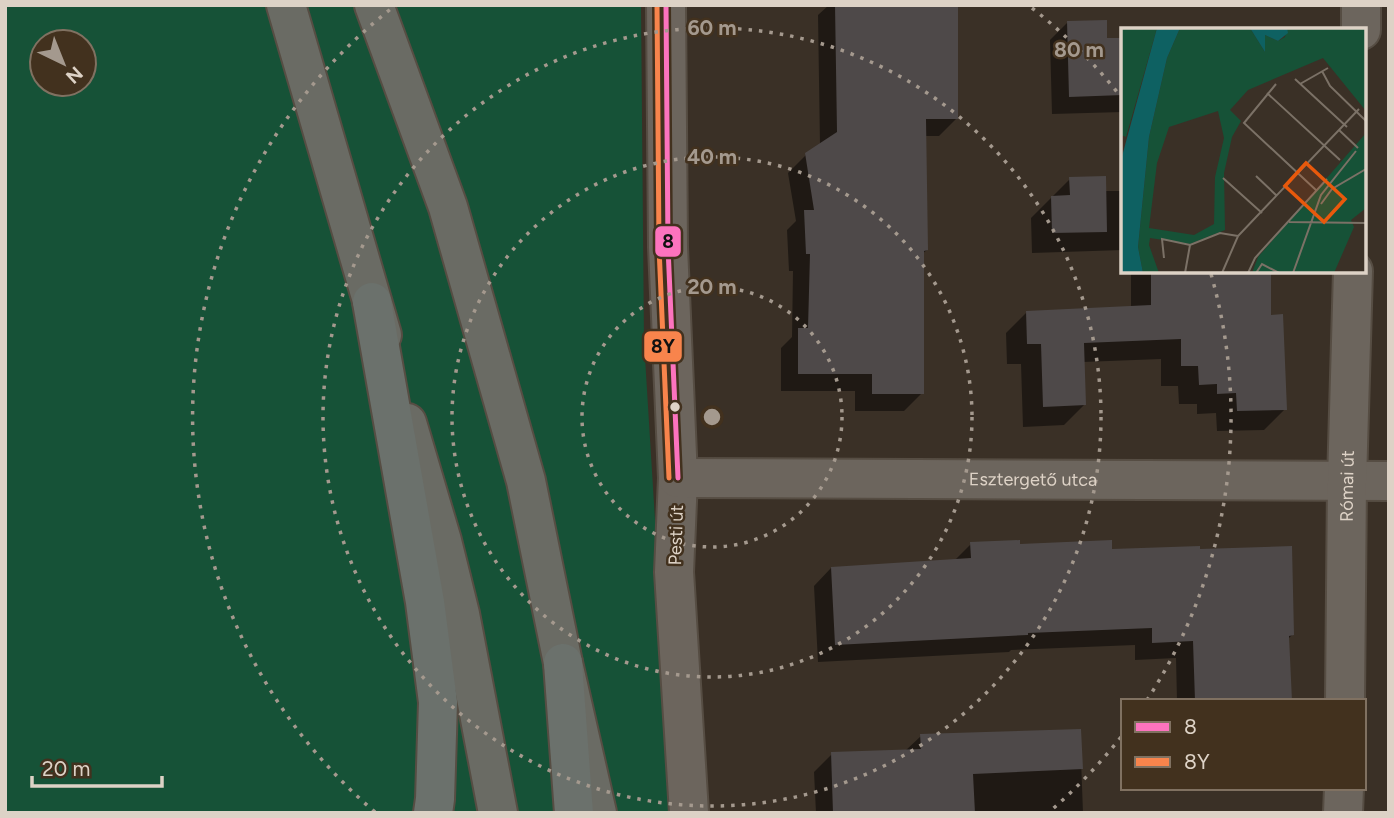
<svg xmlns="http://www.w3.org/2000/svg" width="1394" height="818" font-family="Figtree,sans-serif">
<rect width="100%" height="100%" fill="#3a3026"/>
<path fill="#165237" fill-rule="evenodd" d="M 5,5 L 641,5 L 644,341 L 673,813 L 5,813 ZM 42,42 L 84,42 L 84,84 L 42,84 Z"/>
<g fill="#0007">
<path d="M 829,5 L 957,5 L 957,118 L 939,136 L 925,136 L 927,250 L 922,254 L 922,393 L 904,411 L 855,411 L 855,391 L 781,391 L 781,348 L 792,337 L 793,271 L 789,271 L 787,230 L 796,221 L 788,173 L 806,155 L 820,146 L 818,15 Z"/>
<path d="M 1067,23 L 1106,40 L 1123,39 L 1123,112 L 1052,114 L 1050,40 Z"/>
<path d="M 1070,179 L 1104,191 L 1123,191 L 1123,250 L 1032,253 L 1031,218 Z"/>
<path d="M 1131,271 L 1269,271 L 1269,316 L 1285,409 L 1264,430 L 1217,431 L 1216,413 L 1197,414 L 1197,404 L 1179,404 L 1178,386 L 1161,386 L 1161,359 L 1083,362 L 1084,405 L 1064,425 L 1023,427 L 1021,364 L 1007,364 L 1006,333 L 1027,312 L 1131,308 Z"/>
<path d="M 971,544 L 1110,551 L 1292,635 L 1287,640 L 1290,701 L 1177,701 L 1176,658 L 1135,660 L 1135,645 L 1011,650 L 1009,652 L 818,662 L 814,586 L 831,568 L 954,561 Z"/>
<path d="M 1080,731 L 1083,813 L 816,813 L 814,772 L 832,754 L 905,751 L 921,736 Z"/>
</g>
<g fill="#4e4949">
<path d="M 835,5 L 958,5 L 958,119 L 926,119 L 928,250 L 924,251 L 924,394 L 872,394 L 872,374 L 798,374 L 798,328 L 808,328 L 810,254 L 806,254 L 804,210 L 814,210 L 805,153 L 837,132 Z"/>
<path d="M 1107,20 L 1107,38 L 1123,38 L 1123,95 L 1069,97 L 1067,21 Z"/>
<path d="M 1106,176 L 1107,232 L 1052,233 L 1051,196 L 1070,195 L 1069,177 Z"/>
<path d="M 1151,271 L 1271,271 L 1271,315 L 1283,314 L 1287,410 L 1237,411 L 1236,393 L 1217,394 L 1217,384 L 1199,385 L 1198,366 L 1181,366 L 1181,339 L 1084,343 L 1086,405 L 1043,407 L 1041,344 L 1027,344 L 1026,311 L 1151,305 Z"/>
<path d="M 1020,540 L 1020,544 L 1112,540 L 1112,549 L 1200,546 L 1200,549 L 1292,546 L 1294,635 L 1289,636 L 1292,701 L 1195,701 L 1193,641 L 1152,643 L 1152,628 L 1028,633 L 1028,635 L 835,645 L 831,567 L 971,558 L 970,542 Z"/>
<path d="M 1081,729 L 1083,769 L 973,774 L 975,813 L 833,813 L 831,752 L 921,749 L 920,734 Z"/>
</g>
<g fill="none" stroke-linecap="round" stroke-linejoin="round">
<defs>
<g id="minor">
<path d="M 666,5 L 668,247 L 678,478 L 674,572 L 689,813"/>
<path d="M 1361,30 L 1361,5"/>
<path id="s1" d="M 678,478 L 1389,481"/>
<path id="s2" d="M 1345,701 L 1347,482 L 1353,271"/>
<path d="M 1343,813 L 1344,788"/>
</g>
<g id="major">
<path d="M 286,5 L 382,335"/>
<path d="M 374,5 L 448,207 L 526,481 L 563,663 L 597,813"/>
<path d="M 407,423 L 442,541 L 460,614 L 498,813"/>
</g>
<g id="highway">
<path d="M 372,302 L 425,602 L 438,702 L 435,799 L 433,813"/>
<path d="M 563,663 L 574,813"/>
</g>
</defs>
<use href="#minor" stroke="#564d43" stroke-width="42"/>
<use href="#major" stroke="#564d43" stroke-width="42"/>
<use href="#highway" stroke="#564d43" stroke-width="42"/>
<use href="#minor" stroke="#6c655d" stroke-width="38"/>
<use href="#major" stroke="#6a6b64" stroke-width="38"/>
<use href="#highway" stroke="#6b716c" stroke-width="38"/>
<defs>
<path id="bus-1" d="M 666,5 L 668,247 L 678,478"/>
<path id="bus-2" d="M 657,5 L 659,247 L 669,478"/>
</defs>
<use href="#bus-1" stroke="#42311e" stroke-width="10"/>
<use href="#bus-2" stroke="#42311e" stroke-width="10"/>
<use href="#bus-1" stroke="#fc73be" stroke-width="5"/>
<use href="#bus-2" stroke="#f8844c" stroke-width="5"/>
</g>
<g fill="none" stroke="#a4998e" stroke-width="3.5" stroke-dasharray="3.5 7">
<circle cx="712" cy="417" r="130"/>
<circle cx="712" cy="417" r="260"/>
<circle cx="712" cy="417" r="389"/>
<path d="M1121 737A519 519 0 0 1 1049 812M375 812A519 519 0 0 1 392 8M1032 8A519 519 0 0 1 1121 97M1211 274A519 519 0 0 1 1147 700"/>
</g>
<circle fill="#ddd2c6" stroke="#42311e" stroke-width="2.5" cx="675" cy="407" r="6"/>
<g text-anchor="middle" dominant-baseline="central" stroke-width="5" stroke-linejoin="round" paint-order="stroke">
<g font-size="18" fill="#ddd2c6" stroke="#42311e">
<text stroke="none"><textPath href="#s1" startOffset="355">Esztergető utca</textPath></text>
<text stroke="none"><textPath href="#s2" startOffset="215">Római út</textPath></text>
<text transform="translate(676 535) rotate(-88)">Pesti út</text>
</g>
</g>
<g transform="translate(1121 28)">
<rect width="245" height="245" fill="#3a3026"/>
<path d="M 0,0 L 36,0 L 5,109 L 0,107 ZM 59,0 L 129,0 L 144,24 L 144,7 L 157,13 L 164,9 L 166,0 L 245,0 L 245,83 L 202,30 L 127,62 L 109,82 L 120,93 L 111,109 L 103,145 L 104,202 L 69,216 L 29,210 L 28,217 L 38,245 L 22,245 L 17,219 L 28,109 L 46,30 ZM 97,83 L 103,110 L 94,149 L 93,196 L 73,207 L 28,200 L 36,135 L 48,99 ZM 245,105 L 245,180 L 230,192 L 233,199 L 213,245 L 131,245 L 137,229 Z" fill="#165237" fill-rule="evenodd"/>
<path d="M 36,0 L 59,0 L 46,30 L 28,109 L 17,219 L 22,245 L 1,245 L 0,132 ZM 129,0 L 166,0 L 167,5 L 157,13 L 144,7 L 144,24 Z" fill="#0e6162"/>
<path fill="none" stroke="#7b7166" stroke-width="2" d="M 201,43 L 209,58 L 245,93M 174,51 L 226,99M 155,56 L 123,95 L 196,163M 179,56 L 207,40M 146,65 L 219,132M 218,102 L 237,120M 135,148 L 156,168M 102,150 L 141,185M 200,176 L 211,161 L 245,141M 168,194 L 245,195M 43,230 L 41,211 L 69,217 L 99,205 L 117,208M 64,245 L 69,217M 101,245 L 117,208 L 238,81M 127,245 L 134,230 L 206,151M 135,245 L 141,236 L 158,245M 172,245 L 200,167 L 235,123"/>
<path fill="#e8590c" fill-opacity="0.15" stroke="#e8590c" stroke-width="3.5" d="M 185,135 L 224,171 L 203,194 L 164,158 Z"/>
<rect width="245" height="245" fill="none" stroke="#ddd2c6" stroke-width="3.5"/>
</g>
<circle cx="712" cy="417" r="10" fill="#a4998e" stroke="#42311e" stroke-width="3.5"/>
<g font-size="21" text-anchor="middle" font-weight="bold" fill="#a4998e" stroke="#42311e" stroke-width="5" stroke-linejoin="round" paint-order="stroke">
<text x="712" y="35">60 m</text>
<text x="1079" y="57">80 m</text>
<text x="712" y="164">40 m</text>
<text x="712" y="294">20 m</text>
</g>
<g stroke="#42311e" stroke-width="2.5">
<rect x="654" y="225" width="28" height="33" rx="7" fill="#fc73be"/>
<rect x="643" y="330" width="40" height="33" rx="7" fill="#f8844c"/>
</g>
<g font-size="19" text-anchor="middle" font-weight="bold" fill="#111">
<text x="668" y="248">8</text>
<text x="663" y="353">8Y</text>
</g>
<rect width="1394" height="818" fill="none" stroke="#ddd2c6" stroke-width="14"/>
<rect x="1121" y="699" width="245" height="91" fill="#42311e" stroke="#807161" stroke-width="2"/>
<rect x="1135" y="722" width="35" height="10" fill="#fc73be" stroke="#807161" stroke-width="2"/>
<text x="1184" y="734" font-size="21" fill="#ddd2c6">8</text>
<rect x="1135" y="757" width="35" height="10" fill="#f8844c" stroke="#807161" stroke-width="2"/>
<text x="1184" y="769" font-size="21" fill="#ddd2c6">8Y</text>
<g transform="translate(63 63) rotate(137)"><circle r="33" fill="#42311e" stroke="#807161" stroke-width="2"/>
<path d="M0-5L12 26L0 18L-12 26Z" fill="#a4998e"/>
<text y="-10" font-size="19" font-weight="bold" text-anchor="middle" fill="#ddd2c6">N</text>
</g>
<path d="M32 776v10h130v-10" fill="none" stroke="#ddd2c6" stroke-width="3.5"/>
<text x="42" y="776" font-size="21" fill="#ddd2c6" stroke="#42311e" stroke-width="5" paint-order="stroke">20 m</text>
</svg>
